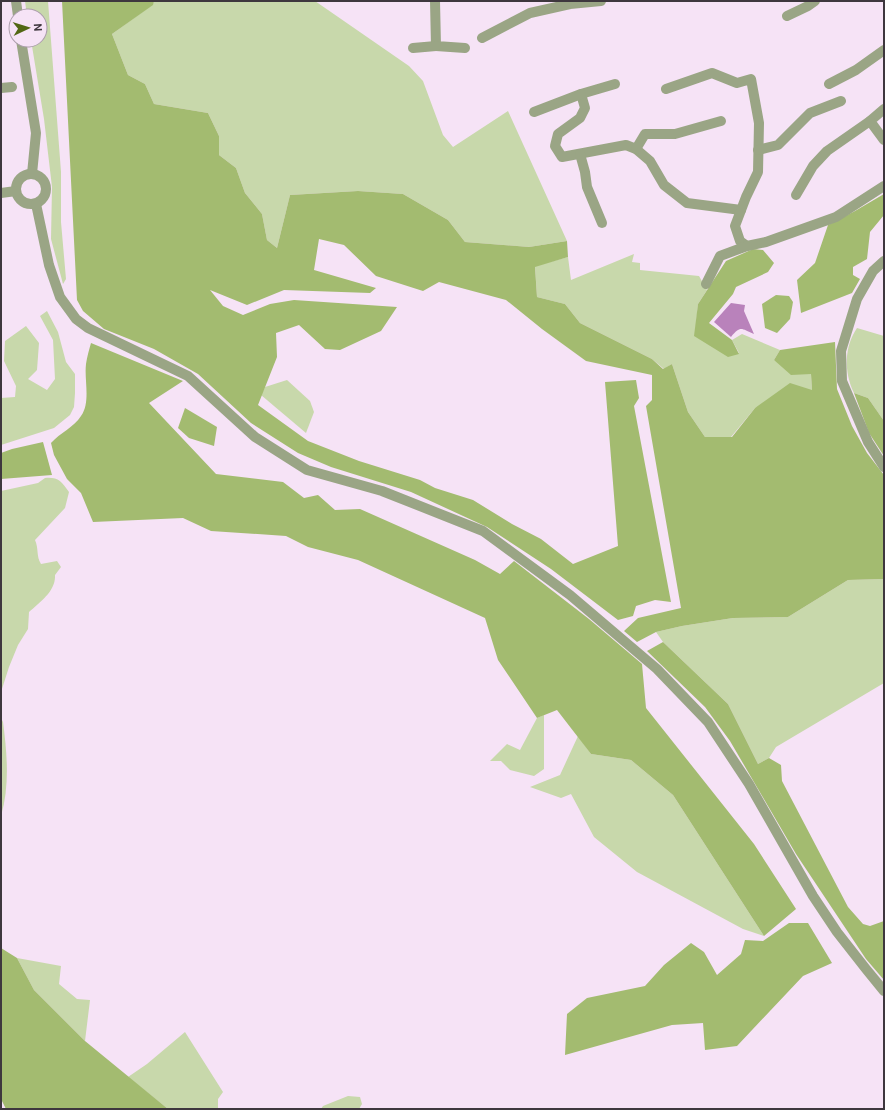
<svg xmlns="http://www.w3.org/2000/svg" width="885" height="1110" font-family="Roboto,sans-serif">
<rect width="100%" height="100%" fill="#f6e3f6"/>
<g fill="#c8d8ab">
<path d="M 25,1 L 48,1 L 61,172 L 61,222 L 66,279 L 63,284 L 51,239 L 52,187 L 44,119 L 31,40 L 40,40 L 40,16 L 27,16 Z"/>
<path d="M 154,1 L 315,1 L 409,66 L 423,81 L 443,135 L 453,147 L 508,111 L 567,241 L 529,247 L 465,242 L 448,220 L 403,194 L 358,191 L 290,195 L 277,248 L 267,240 L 262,214 L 245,193 L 236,168 L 219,155 L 219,136 L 208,113 L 154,104 L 145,84 L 128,75 L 112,34 L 152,5 Z"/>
<path d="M 634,254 L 632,262 L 640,263 L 640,270 L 699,276 L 707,290 L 698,304 L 695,336 L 739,353 L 732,340 L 742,334 L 780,350 L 774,360 L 811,374 L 812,390 L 755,408 L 731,437 L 705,437 L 688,412 L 672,364 L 664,369 L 652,359 L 580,323 L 565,304 L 537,297 L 535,266 L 568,257 L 571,280 Z"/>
<path d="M 47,311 L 58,332 L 66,362 L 75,374 L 75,393 L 74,407 L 70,415 L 54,428 L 1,445 L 1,398 L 15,397 L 16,386 L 4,361 L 5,341 L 26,326 L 39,343 L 37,370 L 28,379 L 47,390 L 55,379 L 53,340 L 40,316 Z"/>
<path d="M 857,328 L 884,336 L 884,421 L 868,398 L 854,393 C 844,372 844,347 857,328 Z"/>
<path d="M 287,380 L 310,401 L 314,412 L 306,433 L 261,395 L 265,387 Z"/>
<path d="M 45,478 C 58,477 61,481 69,492 L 65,508 L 35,540 C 39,549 36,556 41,564 L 57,561 L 61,567 L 55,575 C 56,591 40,602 29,612 L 28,629 L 18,645 L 9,667 L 1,692 L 1,491 L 38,483 Z"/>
<path d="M 884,579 L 884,683 L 776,747 L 769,758 L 758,764 L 728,704 L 663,642 L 656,632 L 682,626 L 733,618 L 788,617 L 848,580 Z"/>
<path d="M 544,715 L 544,769 L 534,776 L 510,770 L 501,761 L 490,761 L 507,744 L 520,750 L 537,718 Z"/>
<path d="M 1,718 L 3,722 C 7,753 10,785 1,816 Z"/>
<path d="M 578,736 L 591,754 L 631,760 L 673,795 L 764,936 L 743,929 L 637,872 L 594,837 L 571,794 L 561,798 L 530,787 L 560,775 Z"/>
<path d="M 17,958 L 61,966 L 59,984 L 77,999 L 90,1000 L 85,1041 L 34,990 Z"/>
<path d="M 185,1032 L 223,1092 L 218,1099 L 218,1109 L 168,1109 L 128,1077 L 147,1064 Z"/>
<path d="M 348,1096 L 360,1097 L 362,1104 L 359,1109 L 321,1109 L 323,1106 Z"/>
</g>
<g fill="#a3bb70">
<path d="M 62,1 L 154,1 L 153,5 L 112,34 L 128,75 L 145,84 L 154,104 L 208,113 L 219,136 L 219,155 L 236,168 L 245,193 L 262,214 L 267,240 L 277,248 L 290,195 L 358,191 L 403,194 L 448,220 L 465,242 L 529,247 L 567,241 L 568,257 L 535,267 L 537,297 L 565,304 L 580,323 L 652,359 L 663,369 L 672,364 L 688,412 L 705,437 L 732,437 L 755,408 L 790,383 L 812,390 L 811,374 L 791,375 L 774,360 L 780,350 L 835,342 L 837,389 L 852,426 L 867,453 L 884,475 L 884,579 L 848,580 L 788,617 L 733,618 L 682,626 L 656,632 L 637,642 L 624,631 L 638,618 L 681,608 L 646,406 L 652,400 L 652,375 L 586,361 L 542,329 L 506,300 L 439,282 L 423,291 L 376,276 L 344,245 L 319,239 L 314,270 L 376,288 L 370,293 L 284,290 L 247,305 L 210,290 L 223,306 L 243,315 L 270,304 L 294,300 L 397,307 L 381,331 L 340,350 L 325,349 L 299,325 L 276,333 L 277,357 L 258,405 L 308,441 L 359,461 L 420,480 L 435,488 L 473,500 L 512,524 L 541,539 L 573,564 L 618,546 L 605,382 L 636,380 L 639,398 L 634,406 L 671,602 L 655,600 L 636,606 L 633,616 L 618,620 L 551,569 L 487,527 L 411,492 L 331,467 L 298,453 L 251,423 L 198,374 L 154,349 L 104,329 L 83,311 L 77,300 Z"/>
<path d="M 884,194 L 884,215 L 870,232 L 867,259 L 853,267 L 853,275 L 860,279 L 852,293 L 801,313 L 797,280 L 815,263 L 828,225 L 855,211 Z"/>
<path d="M 753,249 L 763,250 L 774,263 L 768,272 L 736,287 L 733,294 L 709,323 L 732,340 L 739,354 L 728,357 L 694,336 L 698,304 L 726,261 Z"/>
<path d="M 776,295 L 789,296 L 793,302 L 790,319 L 777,333 L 765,328 L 762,304 Z"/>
<path d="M 91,343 L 183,381 L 149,403 L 216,474 L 283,482 L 304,498 L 318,495 L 335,510 L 360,509 L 475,560 L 500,574 L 514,561 L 589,619 L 642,664 L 646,708 L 754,844 L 796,909 L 764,936 L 673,795 L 631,760 L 591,754 L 557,710 L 537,718 L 498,660 L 485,618 L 358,560 L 308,547 L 286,536 L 211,531 L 183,518 L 93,522 L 81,493 L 67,479 L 54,455 L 51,443 C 60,433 74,427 81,416 C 91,402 84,380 86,364 C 87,357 89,350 91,343 Z"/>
<path d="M 854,393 L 868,398 L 884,421 L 884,456 L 869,433 Z"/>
<path d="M 185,408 L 217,427 L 214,446 L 189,438 L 178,428 Z"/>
<path d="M 43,442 L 52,475 L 1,479 L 1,453 L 12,449 Z"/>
<path d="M 663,642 L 728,704 L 758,764 L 769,758 L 781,765 L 782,781 L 848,907 L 863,924 L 870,926 L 884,921 L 884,980 L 866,959 L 796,854 L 730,741 L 705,707 L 647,651 Z"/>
<path d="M 789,923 L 808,923 L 832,963 L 803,976 L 737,1046 L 705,1050 L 703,1023 L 672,1025 L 565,1055 L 567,1014 L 587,998 L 645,986 L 664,965 L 691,943 L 704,952 L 717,975 L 741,954 L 745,940 L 763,941 Z"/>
<path d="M 1,948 L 17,958 L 34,990 L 85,1041 L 168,1109 L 6,1109 L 1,1099 Z"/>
</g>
<path fill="#b982bb" d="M 731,303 L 745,305 L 744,311 L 754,334 C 741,329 741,325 731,337 L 714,322 Z"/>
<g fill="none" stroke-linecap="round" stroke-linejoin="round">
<g stroke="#9aa585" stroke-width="10">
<path d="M 16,1 L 18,16"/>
<path d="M 435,1 L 436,46 L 465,48"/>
<path d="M 787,16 L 808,6 L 815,1"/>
<path d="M 482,38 L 530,13 L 570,4 L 601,1"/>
<path d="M 21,40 L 36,133 L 32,174"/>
<path d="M 413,48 L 436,46"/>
<path d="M 615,84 L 581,94 L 585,108 L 580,118 L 558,134 L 555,146 L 562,157 L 626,145 L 636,149 L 650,161 L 664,185 L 687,203 L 741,210"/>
<path d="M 829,84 L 856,70 L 884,50"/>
<path d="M 1,88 L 12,87"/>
<path d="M 666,89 L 712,73 L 737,83 L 751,79 L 759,123 L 758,172 L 746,197 L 735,226 L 740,241 L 747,246"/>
<path d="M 884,109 L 870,121 L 884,140"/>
<path d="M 534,112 L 581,94"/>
<path d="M 636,149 L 645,134 L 675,134 L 721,121"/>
<path d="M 758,150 L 778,145 L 810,113 L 841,101"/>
<path d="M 580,154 L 585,172 L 587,187 L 602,223"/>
<circle cx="31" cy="189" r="15"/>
<path d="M 1,193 L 16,191"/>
<path d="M 796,195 L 813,166 L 827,151 L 870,121"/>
<path d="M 36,204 L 49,265 L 60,297 L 76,319 L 88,328 L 188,376 L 255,437 L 307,470 L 382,491 L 483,531 L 570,595 L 657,669 L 708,722 L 749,784 L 813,896 L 837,932 L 866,969 L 884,991"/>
<path d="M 884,261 L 873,271 L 857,299 L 841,351 L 842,381 L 868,442 L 884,467"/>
<path d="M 706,284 L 720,256 L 747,246 L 766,242 L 836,217 L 884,186"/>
</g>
</g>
<rect width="885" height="1110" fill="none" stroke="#3e373e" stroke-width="4"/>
<g transform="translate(28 28) rotate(86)"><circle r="19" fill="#f6e3f6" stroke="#ac9eac"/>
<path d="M0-3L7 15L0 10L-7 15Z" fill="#526714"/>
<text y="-6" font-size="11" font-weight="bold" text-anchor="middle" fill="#3e373e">N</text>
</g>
</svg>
